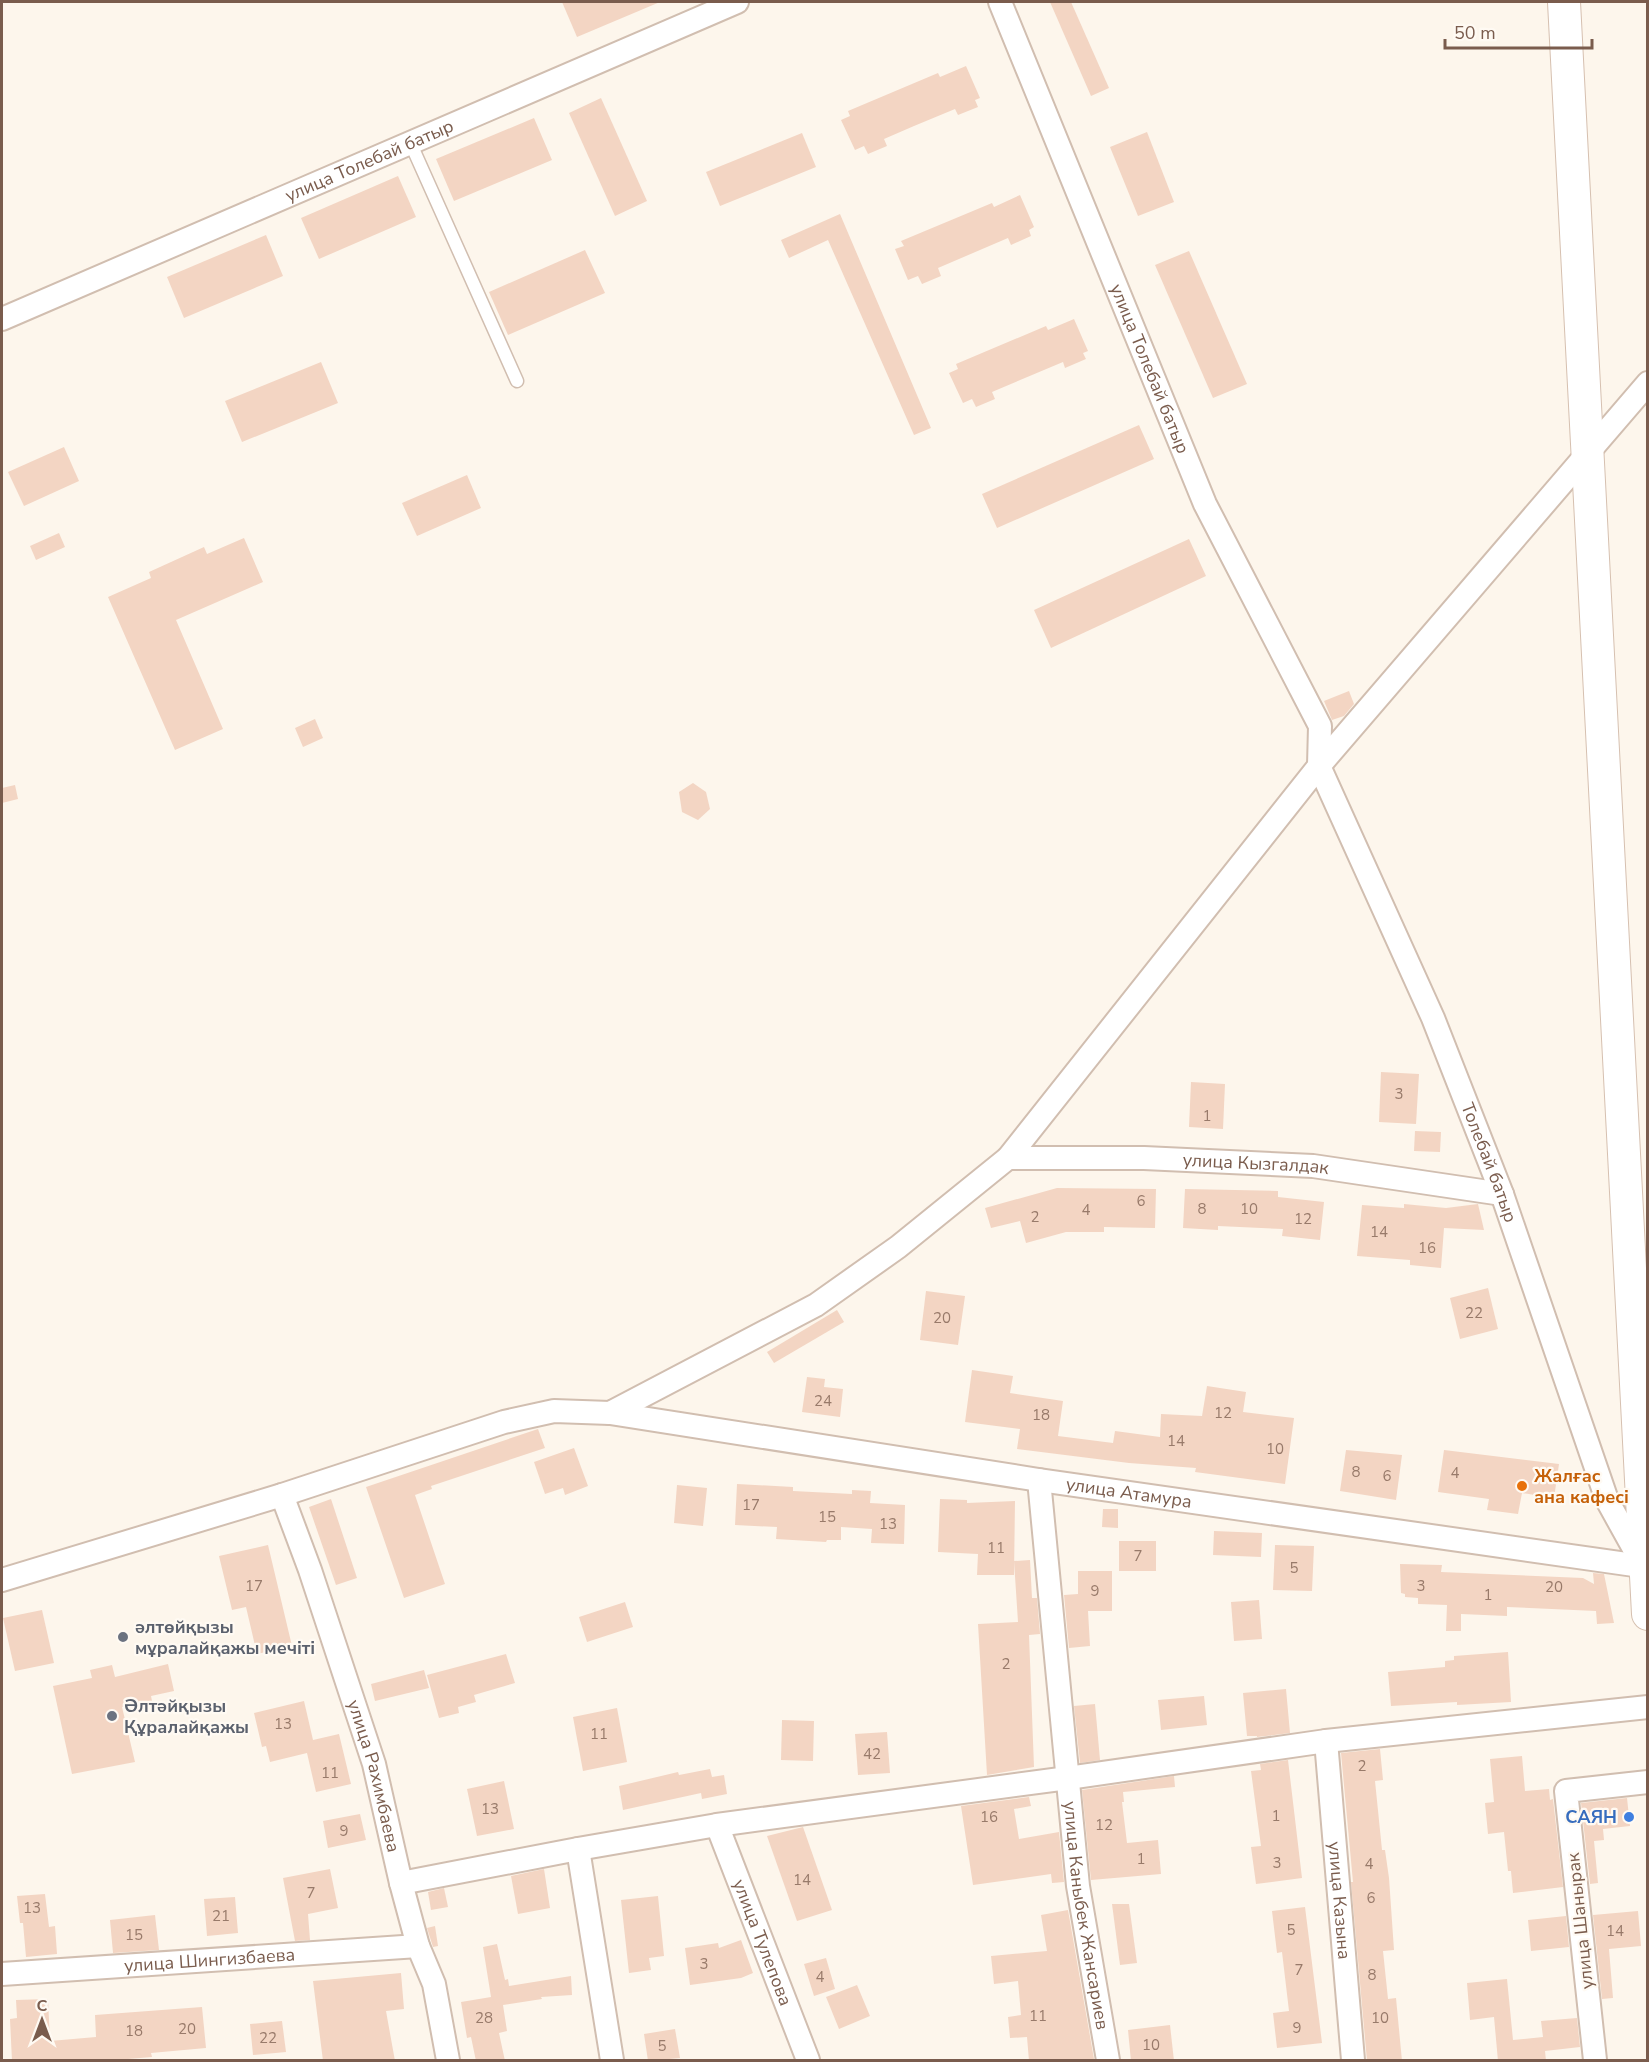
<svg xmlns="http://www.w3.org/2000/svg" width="1649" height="2062" font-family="'Nunito Sans',sans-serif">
<rect width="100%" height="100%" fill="#fdf6ec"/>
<g fill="#f3d5c3">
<path d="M 562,2 L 660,2 L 577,37 Z"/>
<path d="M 1050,2 L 1071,2 L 1109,88 L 1091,96 Z"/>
<path d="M 966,66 L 980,98 L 975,100 L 978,107 L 958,115 L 955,109 L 914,126 L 884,139 L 887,146 L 868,154 L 864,146 L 855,150 L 841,120 L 850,116 L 848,111 L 938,73 L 940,77 Z"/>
<path d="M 601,98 L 647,201 L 615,216 L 569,113 Z"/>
<path d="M 534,118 L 552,160 L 454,201 L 436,159 Z"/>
<path d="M 1147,132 L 1174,202 L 1138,216 L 1110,147 Z"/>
<path d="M 802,133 L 816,167 L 720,206 L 706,172 Z"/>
<path d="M 398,176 L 416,217 L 319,259 L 301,218 Z"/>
<path d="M 1020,195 L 1034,227 L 1029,230 L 1031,236 L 1011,245 L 1008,238 L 938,268 L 941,276 L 922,284 L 918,276 L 908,280 L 895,249 L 904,246 L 901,241 L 992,203 L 994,207 Z"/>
<path d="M 840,214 L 931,428 L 914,435 L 828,240 L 789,258 L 781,240 Z"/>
<path d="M 266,235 L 283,276 L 184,318 L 167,277 Z"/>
<path d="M 585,250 L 605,293 L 508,335 L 489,292 Z"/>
<path d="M 1189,251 L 1247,384 L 1213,398 L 1155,265 Z"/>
<path d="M 1074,319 L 1088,351 L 1083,353 L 1086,359 L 1065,368 L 1063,362 L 992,392 L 995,399 L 976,407 L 972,399 L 963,403 L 949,373 L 958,369 L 956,364 L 1046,326 L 1048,330 Z"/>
<path d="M 321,362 L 338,403 L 242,442 L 225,401 Z"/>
<path d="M 1139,425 L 1154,459 L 997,528 L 982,494 Z"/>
<path d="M 64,447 L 79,481 L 24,506 L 8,472 Z"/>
<path d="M 467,475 L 481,508 L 417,536 L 402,503 Z"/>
<path d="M 59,533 L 65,547 L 36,560 L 30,546 Z"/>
<path d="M 244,538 L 263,582 L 176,620 L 223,729 L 175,750 L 108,597 L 151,578 L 149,572 L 204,547 L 207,554 Z"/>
<path d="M 1189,539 L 1206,576 L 1051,648 L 1034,610 Z"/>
<path d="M 1349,691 L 1354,704 L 1344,716 L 1332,720 L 1324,701 Z"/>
<path d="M 315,719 L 323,738 L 303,747 L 295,728 Z"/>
<path d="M 693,783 L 706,792 L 710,809 L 698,820 L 682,812 L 679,792 Z"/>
<path d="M 15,785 L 18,799 L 2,803 L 2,788 Z"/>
<path d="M 1381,1072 L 1419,1074 L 1416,1124 L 1379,1122 Z"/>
<path d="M 1191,1082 L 1225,1084 L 1223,1129 L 1189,1127 Z"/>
<path d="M 1415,1131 L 1441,1132 L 1440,1152 L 1414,1151 Z"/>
<path d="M 1057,1188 L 1156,1189 L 1155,1228 L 1104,1227 L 1104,1232 L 1066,1232 L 1026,1243 L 1020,1221 L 991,1228 L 985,1208 Z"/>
<path d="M 1185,1189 L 1278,1191 L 1278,1197 L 1324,1202 L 1320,1240 L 1282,1236 L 1283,1229 L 1218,1226 L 1218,1230 L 1183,1228 Z"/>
<path d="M 1404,1204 L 1446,1208 L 1478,1204 L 1484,1230 L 1444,1228 L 1441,1268 L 1410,1265 L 1410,1260 L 1357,1256 L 1362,1205 L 1404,1208 Z"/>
<path d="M 1488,1288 L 1498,1329 L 1460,1339 L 1450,1298 Z"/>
<path d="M 926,1291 L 965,1296 L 958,1345 L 920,1340 Z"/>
<path d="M 837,1310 L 844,1322 L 774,1363 L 767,1352 Z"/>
<path d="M 972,1370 L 1013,1376 L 1010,1393 L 1063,1401 L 1058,1436 L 1113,1443 L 1115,1431 L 1160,1437 L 1161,1414 L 1202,1416 L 1207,1386 L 1246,1392 L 1243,1412 L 1294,1418 L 1285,1484 L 1195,1472 L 1196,1468 L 1129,1463 L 1017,1449 L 1020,1429 L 965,1422 Z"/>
<path d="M 807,1377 L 825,1379 L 824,1387 L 843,1389 L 840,1417 L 802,1412 Z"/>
<path d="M 538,1429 L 545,1448 L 431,1486 L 432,1489 L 415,1495 L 445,1584 L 404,1598 L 366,1487 Z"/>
<path d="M 574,1448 L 588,1486 L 565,1495 L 563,1488 L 545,1494 L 534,1462 Z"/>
<path d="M 1346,1450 L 1402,1455 L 1396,1500 L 1340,1491 Z"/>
<path d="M 1444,1450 L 1559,1464 L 1554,1498 L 1522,1493 L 1518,1514 L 1487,1510 L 1489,1499 L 1438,1492 Z"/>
<path d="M 737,1484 L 793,1487 L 793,1491 L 852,1494 L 852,1490 L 871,1491 L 870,1503 L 905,1505 L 904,1544 L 871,1543 L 872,1529 L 841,1527 L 841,1540 L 827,1540 L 826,1542 L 776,1539 L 777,1527 L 735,1525 Z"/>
<path d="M 677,1485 L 707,1488 L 703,1526 L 674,1523 Z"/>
<path d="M 331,1499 L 357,1578 L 336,1585 L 309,1507 Z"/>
<path d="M 940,1499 L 967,1500 L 967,1503 L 1015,1501 L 1014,1575 L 977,1575 L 978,1554 L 938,1552 Z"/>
<path d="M 1103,1509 L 1118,1509 L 1118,1528 L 1102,1527 Z"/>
<path d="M 1214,1531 L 1262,1533 L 1261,1557 L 1213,1555 Z"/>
<rect x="1119" y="1541" width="37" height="30"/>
<path d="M 268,1545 L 292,1646 L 257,1654 L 246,1607 L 232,1610 L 219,1556 Z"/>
<path d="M 1275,1545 L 1314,1546 L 1312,1591 L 1273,1590 Z"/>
<path d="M 1030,1560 L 1032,1598 L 1037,1598 L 1040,1634 L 1029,1635 L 1034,1767 L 987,1775 L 978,1624 L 1018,1622 L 1014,1561 Z"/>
<path d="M 1400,1564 L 1442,1565 L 1441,1572 L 1583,1578 L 1594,1584 L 1593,1573 L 1604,1574 L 1614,1623 L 1597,1624 L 1596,1611 L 1507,1607 L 1507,1616 L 1461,1614 L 1461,1631 L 1446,1631 L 1447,1605 L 1418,1604 L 1418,1598 L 1405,1597 L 1405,1594 L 1401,1593 Z"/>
<path d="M 1078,1571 L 1112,1571 L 1112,1611 L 1088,1611 L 1090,1646 L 1069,1648 L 1064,1595 L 1078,1594 Z"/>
<path d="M 1259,1600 L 1262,1639 L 1234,1641 L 1231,1602 Z"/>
<path d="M 625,1602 L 633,1627 L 587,1642 L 579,1617 Z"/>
<path d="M 42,1610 L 54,1663 L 15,1671 L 3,1618 Z"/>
<path d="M 1508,1652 L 1511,1702 L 1457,1705 L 1457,1702 L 1391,1706 L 1388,1672 L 1445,1667 L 1445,1661 L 1454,1660 L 1454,1656 Z"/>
<path d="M 506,1654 L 515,1683 L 474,1695 L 476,1702 L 458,1707 L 459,1713 L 439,1718 L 427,1675 Z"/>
<path d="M 168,1664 L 174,1691 L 151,1696 L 152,1701 L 122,1707 L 135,1762 L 72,1774 L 53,1686 L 92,1678 L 90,1670 L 112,1665 L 115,1677 Z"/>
<path d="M 424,1670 L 429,1688 L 375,1701 L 371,1684 Z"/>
<path d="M 1286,1689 L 1290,1733 L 1257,1737 L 1257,1736 L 1247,1736 L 1243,1693 Z"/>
<path d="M 1204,1696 L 1207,1725 L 1161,1730 L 1158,1700 Z"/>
<path d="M 304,1701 L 313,1740 L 339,1734 L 351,1784 L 316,1792 L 307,1753 L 270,1762 L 266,1746 L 262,1747 L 254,1713 Z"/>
<path d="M 1095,1704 L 1100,1760 L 1080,1763 L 1074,1706 Z"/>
<path d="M 617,1708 L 627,1762 L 583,1771 L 573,1717 Z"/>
<path d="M 782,1720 L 814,1721 L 813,1761 L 781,1760 Z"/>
<path d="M 887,1732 L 890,1773 L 858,1775 L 855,1734 Z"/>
<path d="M 1380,1749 L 1383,1780 L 1375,1781 L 1382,1850 L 1385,1850 L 1389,1878 L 1394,1950 L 1383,1951 L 1388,1999 L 1396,1998 L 1402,2061 L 1367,2061 L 1351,1882 L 1353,1882 L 1341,1753 Z"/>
<path d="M 1522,1756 L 1525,1791 L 1549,1789 L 1550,1800 L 1553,1799 L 1563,1887 L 1513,1893 L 1511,1871 L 1508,1871 L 1504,1832 L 1488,1834 L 1485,1803 L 1494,1802 L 1490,1759 Z"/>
<path d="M 1288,1760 L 1302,1878 L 1256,1884 L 1251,1847 L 1261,1846 L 1251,1771 L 1261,1770 L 1260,1764 Z"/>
<path d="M 710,1769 L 712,1777 L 724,1775 L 727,1794 L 702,1799 L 701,1793 L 623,1810 L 619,1786 L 678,1772 L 679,1775 Z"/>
<path d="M 1174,1776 L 1175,1787 L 1123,1792 L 1124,1802 L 1122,1802 L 1127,1843 L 1158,1840 L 1161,1874 L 1091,1880 L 1082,1790 Z"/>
<path d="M 504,1781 L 514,1829 L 477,1836 L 467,1789 Z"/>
<path d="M 1029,1797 L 1031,1806 L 1014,1809 L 1019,1839 L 1059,1832 L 1064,1882 L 1052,1883 L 1051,1874 L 973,1885 L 961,1806 Z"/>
<path d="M 1627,1798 L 1630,1826 L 1603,1829 L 1604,1840 L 1594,1841 L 1598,1883 L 1590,1884 L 1581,1803 Z"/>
<path d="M 360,1814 L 366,1840 L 328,1848 L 323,1821 Z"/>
<path d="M 803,1827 L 832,1910 L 797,1921 L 767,1836 Z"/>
<path d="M 330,1869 L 338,1908 L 308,1914 L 310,1940 L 295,1941 L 283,1878 Z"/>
<path d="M 544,1869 L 550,1908 L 518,1914 L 511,1876 Z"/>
<path d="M 444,1888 L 448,1907 L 431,1910 L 428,1892 Z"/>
<path d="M 45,1894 L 49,1927 L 55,1926 L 57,1954 L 26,1957 L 23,1923 L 20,1923 L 17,1896 Z"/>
<path d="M 658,1896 L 664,1956 L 649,1958 L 651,1970 L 629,1973 L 621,1900 Z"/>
<path d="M 235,1897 L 238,1933 L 207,1936 L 204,1899 Z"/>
<path d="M 1112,1904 L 1129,1904 L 1137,1963 L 1120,1965 Z"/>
<path d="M 1305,1907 L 1322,2043 L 1277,2048 L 1273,2013 L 1289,2011 L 1282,1952 L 1277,1953 L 1272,1911 Z"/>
<path d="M 1068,1910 L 1094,2059 L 1029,2061 L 1027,2037 L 1010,2038 L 1008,2017 L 1021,2015 L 1018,1981 L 994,1984 L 991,1956 L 1047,1951 L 1041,1915 Z"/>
<path d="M 1638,1911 L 1641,1946 L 1609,1949 L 1613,1998 L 1602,1999 L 1593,1915 Z"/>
<path d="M 155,1915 L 159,1950 L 113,1953 L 110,1920 Z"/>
<path d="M 1566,1916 L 1569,1947 L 1531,1951 L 1528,1920 Z"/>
<path d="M 435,1926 L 438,1946 L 433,1947 L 427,1928 Z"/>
<path d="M 741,1940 L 753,1973 L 741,1978 L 690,1985 L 685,1948 L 718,1943 L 719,1948 Z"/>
<path d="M 497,1944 L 505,1980 L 508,1979 L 509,1986 L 571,1976 L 572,1995 L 541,1997 L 542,1999 L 503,2005 L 507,2031 L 499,2033 L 505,2061 L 476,2061 L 471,2037 L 467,2038 L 461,2002 L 491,1997 L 483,1947 Z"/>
<path d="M 826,1958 L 835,1989 L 814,1996 L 804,1964 Z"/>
<path d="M 401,1973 L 404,2009 L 386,2011 L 395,2061 L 323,2061 L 313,1981 Z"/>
<path d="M 1507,1979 L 1513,2040 L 1543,2037 L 1541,2021 L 1577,2018 L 1580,2047 L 1545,2051 L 1546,2061 L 1498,2061 L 1494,2017 L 1470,2020 L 1467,1983 Z"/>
<path d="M 857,1985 L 870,2016 L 839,2029 L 826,1997 Z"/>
<path d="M 48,1999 L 50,2041 L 96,2037 L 95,2015 L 202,2007 L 206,2048 L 151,2053 L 152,2057 L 104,2061 L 12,2061 L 10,2019 L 17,2018 L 16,2000 Z"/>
<path d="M 282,2021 L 286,2052 L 253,2055 L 250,2024 Z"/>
<path d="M 1170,2025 L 1174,2061 L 1131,2061 L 1128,2030 Z"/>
<path d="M 675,2029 L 680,2058 L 648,2061 L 644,2034 Z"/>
</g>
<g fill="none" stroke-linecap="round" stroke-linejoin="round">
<defs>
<path id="lane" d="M 410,142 L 517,381"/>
<g id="street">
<path id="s1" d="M 1000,2 L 1205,504 L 1320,726 L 1319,766 L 1433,1018 L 1502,1194 L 1607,1500 L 1643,1565"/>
<path id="s2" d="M 2,319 L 737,2"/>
<path id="s3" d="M 1008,1158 L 1144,1158 L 1313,1166 L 1502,1194"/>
<path id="s4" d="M 610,1413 L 1039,1480 L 1648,1567"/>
<path id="s5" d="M 1039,1480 L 1078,1886 L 1108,2060"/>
<path id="s6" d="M 282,1495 L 310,1570 L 374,1764 L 401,1883 L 418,1946 L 434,1984 L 448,2060"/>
<path d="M 2,1580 L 282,1495 L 504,1422 L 554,1411 L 610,1413 L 816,1305 L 898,1247 L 1008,1158 L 1319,766 L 1648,383"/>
<path id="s7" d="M 1326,1741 L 1353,2060"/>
<path id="s8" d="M 717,1825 L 808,2060"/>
<path d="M 578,1849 L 612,2060"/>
<path d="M 401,1883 L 578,1849 L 717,1825 L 1068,1778 L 1326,1741 L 1648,1707"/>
<path id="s9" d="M 2,1974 L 418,1946"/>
<path d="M 1595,2060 L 1566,1791 L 1648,1782"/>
</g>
<path id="secondary" d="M 1564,2 L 1648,1614"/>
</defs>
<use href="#lane" stroke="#d1beb0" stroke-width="15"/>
<use href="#street" stroke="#d1beb0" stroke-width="26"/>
<use href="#secondary" stroke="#d6c0b0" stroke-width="34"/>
<use href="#lane" stroke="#fff" stroke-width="12"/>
<use href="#street" stroke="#fff" stroke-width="22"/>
<use href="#secondary" stroke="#fff" stroke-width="32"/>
</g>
<circle fill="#e8710a" stroke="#fffaf3" stroke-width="2" cx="1522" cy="1486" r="6"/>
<g fill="#6b7280" stroke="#fffaf3" stroke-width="2">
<circle cx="123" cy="1637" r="6"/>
<circle cx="112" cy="1716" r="6"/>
</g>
<circle fill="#3f7fe0" stroke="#fffaf3" stroke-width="2" cx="1629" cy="1817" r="6"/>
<g text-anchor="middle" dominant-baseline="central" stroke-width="4.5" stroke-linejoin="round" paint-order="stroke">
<g font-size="15" fill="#987a6a">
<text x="1399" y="1094">3</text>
<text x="1207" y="1116">1</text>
<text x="1141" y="1201">6</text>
<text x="1202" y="1209">8</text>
<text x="1249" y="1209">10</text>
<text x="1086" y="1210">4</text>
<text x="1035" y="1217">2</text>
<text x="1303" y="1219">12</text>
<text x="1379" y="1232">14</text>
<text x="1427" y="1248">16</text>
<text x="1474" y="1313">22</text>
<text x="942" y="1318">20</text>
<text x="823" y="1401">24</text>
<text x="1223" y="1413">12</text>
<text x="1041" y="1415">18</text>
<text x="1176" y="1441">14</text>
<text x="1275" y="1449">10</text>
<text x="1356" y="1472">8</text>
<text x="1455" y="1473">4</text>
<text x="1387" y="1476">6</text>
<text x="751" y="1505">17</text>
<text x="827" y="1517">15</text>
<text x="888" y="1524">13</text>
<text x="996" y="1548">11</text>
<text x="1138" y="1556">7</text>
<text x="1294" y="1568">5</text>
<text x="254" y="1586">17</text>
<text x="1421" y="1586">3</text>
<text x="1554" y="1587">20</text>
<text x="1095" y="1591">9</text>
<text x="1488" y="1595">1</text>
<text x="1006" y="1664">2</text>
<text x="283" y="1724">13</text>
<text x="599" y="1734">11</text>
<text x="872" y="1754">42</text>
<text x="1362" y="1766">2</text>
<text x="330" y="1773">11</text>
<text x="490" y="1809">13</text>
<text x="1276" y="1816">1</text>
<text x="989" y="1817">16</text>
<text x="1104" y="1825">12</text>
<text x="344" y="1831">9</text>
<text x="1141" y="1859">1</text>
<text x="1277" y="1863">3</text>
<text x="1369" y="1864">4</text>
<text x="802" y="1880">14</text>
<text x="311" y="1893">7</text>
<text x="1371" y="1898">6</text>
<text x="32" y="1908">13</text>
<text x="221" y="1916">21</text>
<text x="1291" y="1930">5</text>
<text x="1615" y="1931">14</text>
<text x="134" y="1935">15</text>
<text x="704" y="1964">3</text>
<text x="1299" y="1970">7</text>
<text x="1372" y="1975">8</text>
<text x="820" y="1977">4</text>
<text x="1038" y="2016">11</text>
<text x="484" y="2018">28</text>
<text x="1380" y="2018">10</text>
<text x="1297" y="2028">9</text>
<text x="187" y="2029">20</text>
<text x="134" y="2031">18</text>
<text x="268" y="2038">22</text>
<text x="1151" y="2045">10</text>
<text x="662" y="2046">5</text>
</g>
<g font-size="18" fill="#7a5c4d" stroke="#fffaf3">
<text stroke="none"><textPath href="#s2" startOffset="400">улица Толебай батыр</textPath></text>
<text stroke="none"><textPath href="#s1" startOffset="396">улица Толебай батыр</textPath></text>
<text stroke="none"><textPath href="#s1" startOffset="1264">Толебай батыр</textPath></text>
<text stroke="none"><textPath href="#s3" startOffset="248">улица Кызгалдак</textPath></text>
<text stroke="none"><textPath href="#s4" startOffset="525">улица Атамура</textPath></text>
<text stroke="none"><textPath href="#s6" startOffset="296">улица Рахимбаева</textPath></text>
<text stroke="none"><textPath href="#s7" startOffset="160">улица Казына</textPath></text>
<text stroke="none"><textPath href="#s5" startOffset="438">улица Каныбек Жансариев</textPath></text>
<text transform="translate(1580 1921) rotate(-96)">улица Шанырак</text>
<text stroke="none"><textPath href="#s8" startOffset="126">улица Тулепова</textPath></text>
<text stroke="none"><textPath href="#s9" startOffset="208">улица Шингизбаева</textPath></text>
</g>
<g font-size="18" font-weight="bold" fill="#c56008" stroke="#fffaf3" text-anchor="start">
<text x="1534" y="1476">Жалғас<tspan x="1534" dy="21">ана кафесі</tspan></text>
</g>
<g font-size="18" font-weight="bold" fill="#5b616d" stroke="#fffaf3" text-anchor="start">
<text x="135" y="1627">әлтөйқызы<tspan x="135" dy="21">мұралайқажы мечіті</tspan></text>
<text x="124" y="1706">Әлтәйқызы<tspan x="124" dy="21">Құралайқажы</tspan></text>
</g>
<g font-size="18" font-weight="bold" fill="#366cbe" stroke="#fffaf3" text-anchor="end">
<text x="1617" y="1817">САЯН</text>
</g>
</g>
<rect width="1649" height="2062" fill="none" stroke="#7a5c4d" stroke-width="6"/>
<g transform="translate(42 2020)" stroke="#fffaf3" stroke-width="4.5" paint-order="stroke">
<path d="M0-4.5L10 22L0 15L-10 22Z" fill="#7a5c4d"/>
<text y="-9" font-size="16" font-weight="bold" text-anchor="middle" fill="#7a5c4d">С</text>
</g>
<path d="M1445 39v9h147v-9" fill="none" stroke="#7a5c4d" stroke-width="3"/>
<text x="1454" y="39" font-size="18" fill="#7a5c4d" stroke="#fffaf3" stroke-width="4.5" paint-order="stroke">50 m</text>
</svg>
